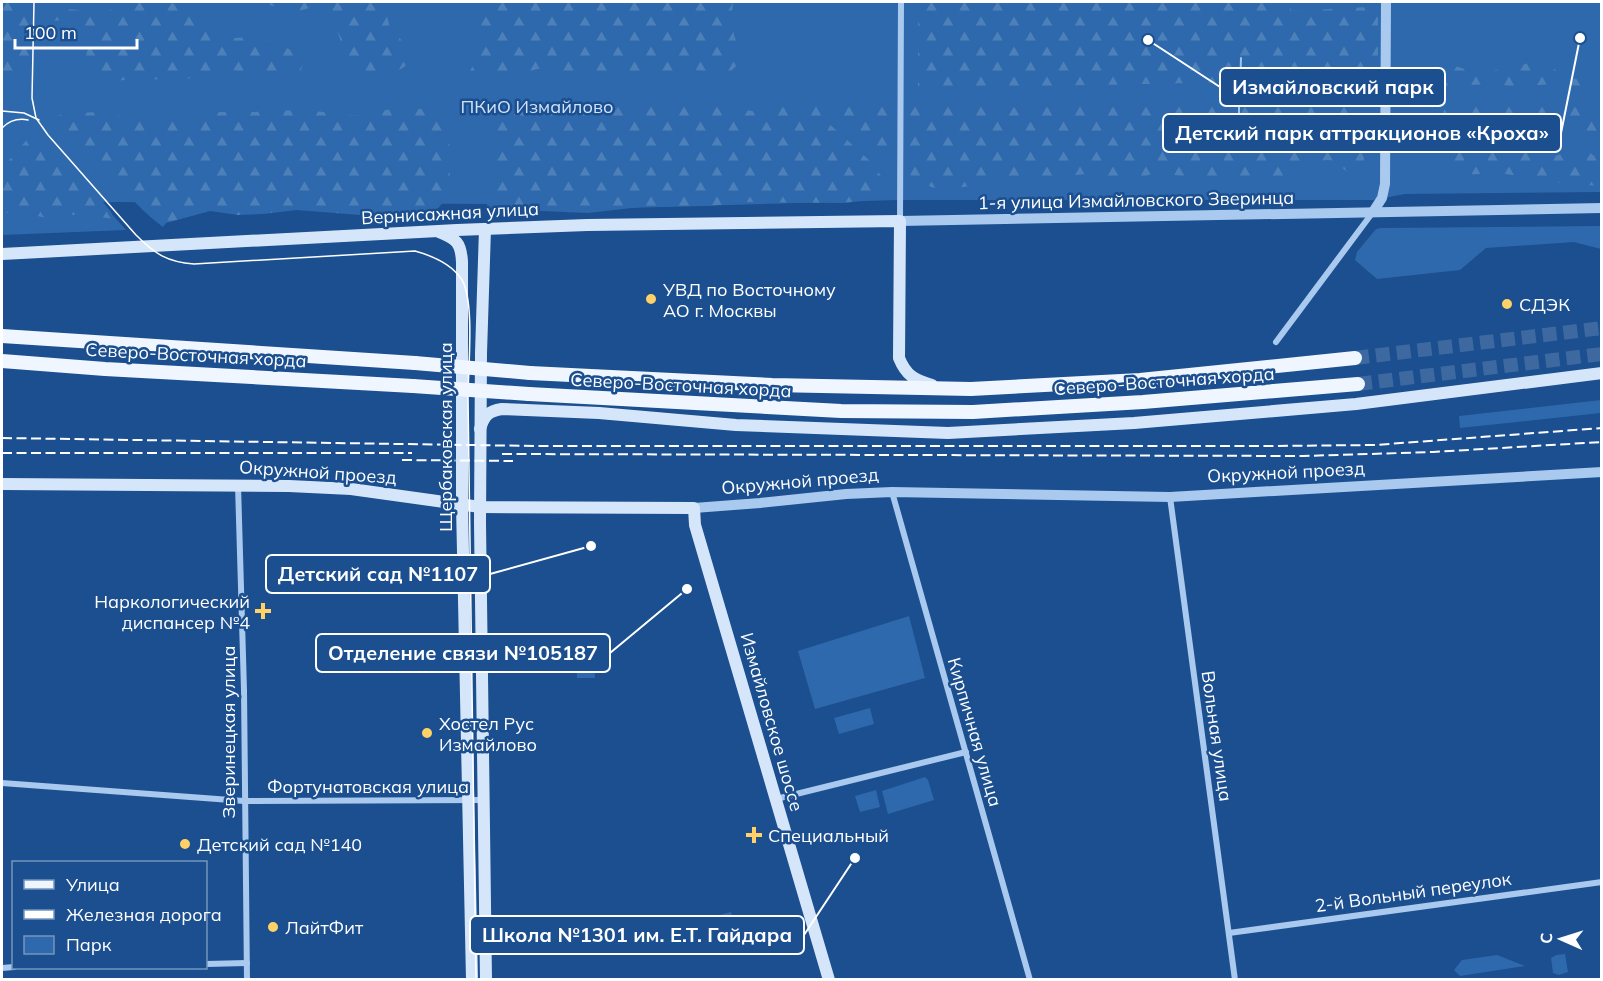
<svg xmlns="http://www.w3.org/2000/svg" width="1603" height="981" font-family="Mulish,sans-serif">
<defs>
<pattern id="forest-firs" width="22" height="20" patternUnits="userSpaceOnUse" patternTransform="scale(1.5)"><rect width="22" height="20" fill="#2e69ad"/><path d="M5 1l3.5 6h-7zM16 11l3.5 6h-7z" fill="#4d80b9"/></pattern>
</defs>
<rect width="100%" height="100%" fill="#1b4f8f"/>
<g fill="#2e69ad">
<path d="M 2,2 L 1601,2 L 1601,192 L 1405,194 L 1373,200 L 899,200 L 488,212 L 487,204 L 101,202 L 126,230 L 2,235 Z"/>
<path d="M 1601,226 L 1601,249 L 1574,242 L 1486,248 L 1460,270 L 1377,279 L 1355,260 L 1357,252 L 1376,229 L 1381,228 Z"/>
<path d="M 1601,400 L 1601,413 L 1460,428 L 1459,416 Z"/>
<path d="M 909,616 L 925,678 L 815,709 L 798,651 Z"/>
<path d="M 594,641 L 595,678 L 577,678 L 576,642 Z"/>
<path d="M 870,708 L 874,724 L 839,734 L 834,718 Z"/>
<path d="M 925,777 L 928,780 L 934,800 L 888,814 L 882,791 Z"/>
<path d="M 876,790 L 880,807 L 860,812 L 855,796 Z"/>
<path d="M 731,912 L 736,931 L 710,938 L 704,919 Z"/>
<path d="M 1565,954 L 1568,972 L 1559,975 L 1553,973 L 1551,958 L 1556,955 Z"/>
<path d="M 1497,955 L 1525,966 L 1460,976 L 1454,970 L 1462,960 Z"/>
</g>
<g fill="url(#forest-firs)">
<path d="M 2,2 L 31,2 C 35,29 35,61 18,84 L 2,77 Z"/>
<path d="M 123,2 C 145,1 177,0 194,11 C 204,21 199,33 217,37 C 231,41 245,35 259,38 C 265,39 271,42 276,44 C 293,50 313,57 296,77 L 288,77 L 272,72 L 255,71 L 247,73 L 222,68 L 198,77 L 174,81 L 141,78 L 108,82 L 84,75 L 89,34 C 74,20 69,20 49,21 L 49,13 C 65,3 89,15 106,12 C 113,10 118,5 123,2 Z"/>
<path d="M 243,2 L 386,2 L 385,8 L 389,24 L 393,32 L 399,37 L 404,44 L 410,59 C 403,75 390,69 376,71 C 367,72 362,77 352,76 C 343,66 343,52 340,39 C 338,30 329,18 324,9 L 316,6 L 292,13 C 277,4 260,4 243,2 Z"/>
<path d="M 484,2 L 733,2 C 731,23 731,35 743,54 L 740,62 L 728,74 L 694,70 L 625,74 L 575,71 L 558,75 C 554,73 549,70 544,69 C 534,67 525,75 516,77 C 500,81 483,73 467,76 L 475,62 L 480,46 L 477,38 L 482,21 Z"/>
<path d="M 918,2 L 1290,2 L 1291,11 L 1370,7 L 1370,2 L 1378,2 L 1378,79 L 918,89 Z"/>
<path d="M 1546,61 L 1564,78 L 1581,79 L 1601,74 L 1601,87 L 1576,86 L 1560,83 L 1519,87 L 1491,84 L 1445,86 L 1436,84 L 1434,80 L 1440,75 L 1439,66 L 1451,65 L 1483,74 L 1499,69 L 1515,68 L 1530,62 Z"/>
<path d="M 1321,98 L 1361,101 L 1364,108 L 1362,134 L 1364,160 L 1355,174 C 1345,173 1343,167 1335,162 C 1326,157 1311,164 1302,167 L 1292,181 L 1231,177 L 1205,180 L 1162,173 L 1154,173 L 1138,179 L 1085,174 L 1059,177 L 997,176 L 981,184 L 964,187 L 939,189 L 931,187 L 905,172 L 908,124 L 907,109 L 914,104 L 1006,106 L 1022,109 L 1048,104 L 1073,106 L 1106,103 L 1181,102 L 1216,105 L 1256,101 Z"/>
<path d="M 1601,101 L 1601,133 C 1595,134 1589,136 1582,134 C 1578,132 1574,129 1569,127 C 1559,124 1544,128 1543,141 C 1542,148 1546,152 1551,157 C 1561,156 1571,146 1580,148 C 1586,149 1595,157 1601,160 L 1601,186 L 1566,184 L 1500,173 L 1458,175 C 1444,164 1444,146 1441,129 L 1448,124 L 1443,112 L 1450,102 Z"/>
<path d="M 672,102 L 753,111 L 769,108 L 821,105 L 821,114 L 826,121 L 870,161 L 887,184 L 884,191 L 869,200 L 843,203 L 749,202 L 707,206 L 640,207 L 588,213 L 494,209 L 498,200 L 487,197 L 492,171 L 495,119 L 493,112 L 490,109 L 492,105 L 533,106 L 565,111 L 605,104 Z"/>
<path d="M 843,103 L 868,107 L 892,105 L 894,109 C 893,122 888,141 897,151 L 894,155 L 886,153 L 854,131 L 844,123 L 837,113 L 839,104 Z"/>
<path d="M 397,108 L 448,110 C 446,137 460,193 435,211 L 360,215 L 297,210 L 263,214 L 238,215 L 210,211 L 166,223 L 163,227 C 146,215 133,199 117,185 C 110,179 100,176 94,169 C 85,160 80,148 72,138 C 66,131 59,124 52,118 L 63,114 L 96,112 L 122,116 L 148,117 L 191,116 L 216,112 L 256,112 L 264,110 L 315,111 L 355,116 Z"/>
<path d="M 38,133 L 45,138 L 71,175 L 93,190 L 111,212 L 114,219 L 78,214 L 49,219 L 27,213 L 2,213 L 2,168 L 32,134 Z"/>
</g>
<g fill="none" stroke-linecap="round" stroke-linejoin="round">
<g stroke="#9cc4f0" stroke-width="2">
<path d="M 1240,90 L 1241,58"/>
<path d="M 1239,119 L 1239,100"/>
</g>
<g stroke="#3d69a0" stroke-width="14" stroke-dasharray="14 7" stroke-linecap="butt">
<path d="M 1355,358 L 1602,328"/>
<path d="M 1358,384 L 1602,354"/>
</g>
<g stroke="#a9c9ee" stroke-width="6">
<path d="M 900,221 L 901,2"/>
<path d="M 1276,342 L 1373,212"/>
<path d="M 238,485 L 244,690 L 247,980"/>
<path d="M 892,492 L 1030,980"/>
<path d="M 1170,497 L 1235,980"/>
<path d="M 2,783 L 244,801 L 483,800"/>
<path d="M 776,799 L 966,752"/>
<path d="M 1229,933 L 1602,882"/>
<path d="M 206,964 L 247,963"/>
<path d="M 2,968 L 14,967"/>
</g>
<g stroke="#a9c9ee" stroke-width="10">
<path d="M 1373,212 L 1382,198 L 1385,184 L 1386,2"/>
<path d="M 900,221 L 1602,208"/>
<path d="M 694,508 L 760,503 L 846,494 L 892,492 L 1170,497 L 1602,472"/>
</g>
<g stroke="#d6e6fa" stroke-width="12">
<path d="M 485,229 L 481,353 L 480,523 L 486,980"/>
<path d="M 439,232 C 456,239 461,242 462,262 L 462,505 L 472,980"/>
<path d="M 2,254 L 457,230 L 587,225 L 900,221 L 899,358 C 906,375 914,380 932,385"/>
<path d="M 480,429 C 484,416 488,411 502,409 L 599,413 L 736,425 L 948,433 L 1134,423 L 1356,404 L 1602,373"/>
<path d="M 2,484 L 289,486 L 351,489 L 480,507 L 694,508 L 695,525 L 829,980"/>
</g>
<g stroke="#f0f6ff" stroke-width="14">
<path d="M 2,336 L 415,363"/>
<path d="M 2,361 L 105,369 L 413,386"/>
<path d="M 530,373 L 772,385 L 971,389 L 1140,380 L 1355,358"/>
<path d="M 529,394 L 841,411 L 973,412 L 1143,402 L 1358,384"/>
</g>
<g stroke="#fff" stroke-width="1.5">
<path d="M 34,2 L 32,98 L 36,118 L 48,135 L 136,235 C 155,254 167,262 194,264 L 415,251 C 433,256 452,264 462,280 C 475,302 468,370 468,397 L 476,980"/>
<path d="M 2,111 L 24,113 L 39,120"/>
<path d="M 2,128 C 10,120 18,118 28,120"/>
</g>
<g stroke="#fff" stroke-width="2" stroke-dasharray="10 4.5" stroke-linecap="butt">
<path d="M 2,438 L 535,446 L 1268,446 L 1375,445 L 1602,428"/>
<path d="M 2,453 L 412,453"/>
<path d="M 502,454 L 1303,456 L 1433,452 L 1602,442"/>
<path d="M 402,460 L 513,461"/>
</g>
<g stroke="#f0f6ff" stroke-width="14">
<path d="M 415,363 L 530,373"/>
<path d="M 413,386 L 529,394"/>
</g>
</g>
<g fill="#ffd166" stroke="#1b4f8f" stroke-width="2">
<circle cx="651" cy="299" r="6"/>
<circle cx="1507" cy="304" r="6"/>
<path d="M260 602h6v6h6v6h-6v6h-6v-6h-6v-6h6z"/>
<circle cx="427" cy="733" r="6"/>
<path d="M751 826h6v6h6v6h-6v6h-6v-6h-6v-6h6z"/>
<circle cx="185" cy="844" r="6"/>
<circle cx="273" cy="927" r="6"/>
</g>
<g text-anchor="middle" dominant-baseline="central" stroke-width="5" stroke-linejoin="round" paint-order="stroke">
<g font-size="18" fill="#cfe3fa" stroke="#1b4f8f">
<text x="537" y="106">ПКиО Измайлово</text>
</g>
<g font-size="18" fill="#fff" stroke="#1b4f8f">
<text transform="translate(1136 200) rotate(-1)">1-я улица Измайловского Зверинца</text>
<text transform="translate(450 213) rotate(-3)">Вернисажная улица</text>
<text transform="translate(196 355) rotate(3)">Северо-Восточная хорда</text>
<text transform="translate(1164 381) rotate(-4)">Северо-Восточная хорда</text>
<text transform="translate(681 385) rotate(3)">Северо-Восточная хорда</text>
<text transform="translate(445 437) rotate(-90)">Щербаковская улица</text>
<text transform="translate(318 472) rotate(4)">Окружной проезд</text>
<text transform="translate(1286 472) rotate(-3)">Окружной проезд</text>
<text transform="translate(800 481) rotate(-5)">Окружной проезд</text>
<text transform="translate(772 722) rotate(74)">Измайловское шоссе</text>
<text transform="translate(228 732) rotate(-90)">Зверинецкая улица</text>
<text transform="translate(975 732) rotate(74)">Кирпичная улица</text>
<text transform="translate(1217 736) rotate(82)">Вольная улица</text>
<text x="368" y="786">Фортунатовская улица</text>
<text transform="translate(1413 892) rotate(-8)">2-й Вольный переулок</text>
</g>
<g font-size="18" fill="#fff" stroke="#1b4f8f" text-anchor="start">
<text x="663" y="289">УВД по Восточному<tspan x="663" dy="21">АО г. Москвы</tspan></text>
<text x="1519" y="304">СДЭК</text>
<text x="250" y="601" text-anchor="end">Наркологический<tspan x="250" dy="21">диспансер №4</tspan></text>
<text x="439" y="723">Хостел Рус<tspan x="439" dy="21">Измайлово</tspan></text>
<text x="768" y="835">Специальный</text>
<text x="197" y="844">Детский сад №140</text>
<text x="285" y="927">ЛайтФит</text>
</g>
</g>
<path fill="none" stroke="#fff" stroke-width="2" d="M1148 40L1220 87M1580 38L1561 133M591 546L490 574M687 589L610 653M855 858L804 935"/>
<g fill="#fff" stroke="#1b4f8f" stroke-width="2">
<circle cx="1148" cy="40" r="6"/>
<circle cx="1580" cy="38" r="6"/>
<circle cx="591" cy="546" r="6"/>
<circle cx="687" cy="589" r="6"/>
<circle cx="855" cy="858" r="6"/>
</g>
<g fill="#1b4f8f" stroke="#fff" stroke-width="2">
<rect x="1220" y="68" width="225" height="38" rx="6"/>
<rect x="1163" y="114" width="398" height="38" rx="6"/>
<rect x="266" y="555" width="224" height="38" rx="6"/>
<rect x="316" y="634" width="294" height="38" rx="6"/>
<rect x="470" y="916" width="334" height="38" rx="6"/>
</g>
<g font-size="20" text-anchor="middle" font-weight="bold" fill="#fff">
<text x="1333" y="94">Измайловский парк</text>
<text x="1362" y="140">Детский парк аттракционов «Кроха»</text>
<text x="378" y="581">Детский сад №1107</text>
<text x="463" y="660">Отделение связи №105187</text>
<text x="637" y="942">Школа №1301 им. Е.Т. Гайдара</text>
</g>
<rect width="1603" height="981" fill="none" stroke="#ffffff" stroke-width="6"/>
<rect x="12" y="861" width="195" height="108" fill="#1b4f8f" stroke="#7695bc" stroke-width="1.5"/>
<rect x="24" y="880" width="30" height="9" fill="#f0f6ff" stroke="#7695bc" stroke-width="1.5"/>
<text x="66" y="891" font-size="18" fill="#ffffff">Улица</text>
<rect x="24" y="910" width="30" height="9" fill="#ffffff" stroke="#7695bc" stroke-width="1.5"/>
<text x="66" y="921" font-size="18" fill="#ffffff">Железная дорога</text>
<rect x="24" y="936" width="30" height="18" fill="#2e69ad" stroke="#7695bc" stroke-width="1.5"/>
<text x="66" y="951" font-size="18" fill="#ffffff">Парк</text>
<g transform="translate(1561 939) rotate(273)" stroke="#1b4f8f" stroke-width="4.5" paint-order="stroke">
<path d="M0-4.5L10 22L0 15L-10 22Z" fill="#ffffff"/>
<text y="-9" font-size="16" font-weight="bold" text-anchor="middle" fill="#ffffff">С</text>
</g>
<path d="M15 39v9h122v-9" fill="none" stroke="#ffffff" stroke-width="3"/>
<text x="24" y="39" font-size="18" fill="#ffffff" stroke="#1b4f8f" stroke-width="4.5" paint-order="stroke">100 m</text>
</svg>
